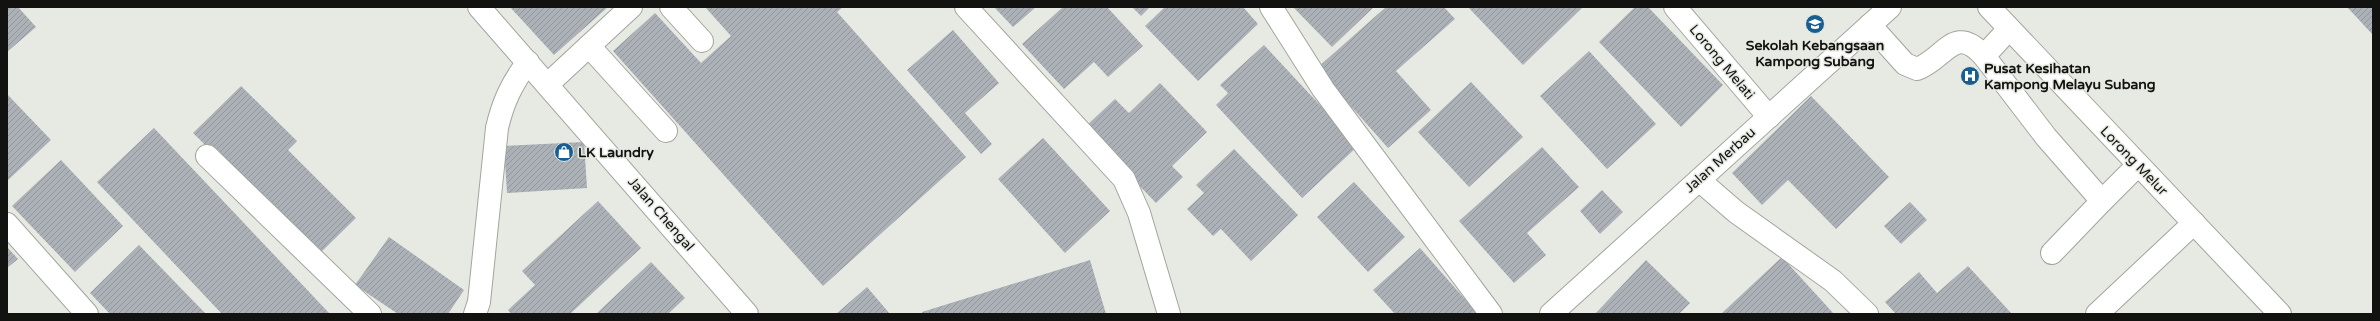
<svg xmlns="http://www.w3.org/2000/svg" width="2380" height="321" font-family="'Varela Round',sans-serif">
<defs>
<pattern id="building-hatch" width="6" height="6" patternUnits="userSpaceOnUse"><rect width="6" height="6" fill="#abb1b7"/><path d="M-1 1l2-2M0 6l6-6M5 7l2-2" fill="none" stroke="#92979c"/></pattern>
</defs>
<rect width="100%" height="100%" fill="#e7eae2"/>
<g fill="url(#building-hatch)">
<path d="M 7,7 L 18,7 L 36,27 L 7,52 Z"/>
<path d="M 510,7 L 608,7 L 554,55 Z"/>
<path d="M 705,7 L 843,7 L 837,12 L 966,157 L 823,286 L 613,51 L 655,13 L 701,63 L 731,36 Z"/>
<path d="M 994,7 L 1036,7 L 1013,27 Z"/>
<path d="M 1063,7 L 1107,7 L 1143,46 L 1108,77 L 1094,62 L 1064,89 L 1022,44 Z"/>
<path d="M 1132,7 L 1150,7 L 1141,16 Z"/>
<path d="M 1165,7 L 1243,7 L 1258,24 L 1198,81 L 1145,26 Z"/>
<path d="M 1293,7 L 1374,7 L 1332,47 Z"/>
<path d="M 1386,7 L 1444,7 L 1455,19 L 1396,71 L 1431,110 L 1388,148 L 1317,68 Z"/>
<path d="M 1468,7 L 1583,7 L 1523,65 Z"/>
<path d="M 1635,7 L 1648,7 L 1723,85 L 1681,127 L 1599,42 Z"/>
<path d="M 2347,7 L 2373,7 L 2373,35 Z"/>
<path d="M 953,30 L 999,83 L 965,113 L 992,144 L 981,154 L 907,70 Z"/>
<path d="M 1264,45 L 1358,146 L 1302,198 L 1216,105 L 1228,93 L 1220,85 Z"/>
<path d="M 1589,51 L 1656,124 L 1607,169 L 1540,96 Z"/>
<path d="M 1471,82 L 1523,137 L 1469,187 L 1418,132 Z"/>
<path d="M 1160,83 L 1207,132 L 1172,166 L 1183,177 L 1156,203 L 1084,128 L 1115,99 L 1129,113 Z"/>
<path d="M 241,86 L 297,141 L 288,150 L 356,218 L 317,256 L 193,133 Z"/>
<path d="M 7,94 L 51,140 L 7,181 Z"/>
<path d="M 1811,96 L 1889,177 L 1836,229 L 1788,180 L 1762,205 L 1732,173 Z"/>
<path d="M 154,128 L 330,314 L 222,314 L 97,182 Z"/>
<path d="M 1043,138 L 1110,211 L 1065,253 L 998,179 Z"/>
<path d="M 584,142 L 587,188 L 507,193 L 504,146 Z"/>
<path d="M 1542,147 L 1579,187 L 1527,233 L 1546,255 L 1514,283 L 1459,221 Z"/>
<path d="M 1234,149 L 1298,215 L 1251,261 L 1221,229 L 1213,236 L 1187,209 L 1204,193 L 1196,185 Z"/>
<path d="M 61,160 L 123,226 L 75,272 L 12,206 Z"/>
<path d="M 1354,182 L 1405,237 L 1368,272 L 1317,217 Z"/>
<path d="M 1602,190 L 1623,212 L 1600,234 L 1580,211 Z"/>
<path d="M 598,201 L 641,248 L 570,314 L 511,314 L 508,310 L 535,285 L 522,271 Z"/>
<path d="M 1910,202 L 1927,220 L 1901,244 L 1884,226 Z"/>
<path d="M 389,237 L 464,290 L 448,314 L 398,314 L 355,285 Z"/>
<path d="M 139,245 L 206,314 L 110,314 L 90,293 Z"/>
<path d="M 7,247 L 18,259 L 7,268 Z"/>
<path d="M 1420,248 L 1478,314 L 1395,314 L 1373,290 Z"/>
<path d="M 1782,257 L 1834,314 L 1723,314 L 1722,313 Z"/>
<path d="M 1090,260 L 1106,314 L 922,314 L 922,312 Z"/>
<path d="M 1646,260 L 1690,303 L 1679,314 L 1595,314 Z"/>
<path d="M 651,262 L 685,298 L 668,314 L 596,314 Z"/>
<path d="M 1968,266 L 2012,314 L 1896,314 L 1885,302 L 1919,272 L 1937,293 Z"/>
<path d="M 867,287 L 890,314 L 836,314 Z"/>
</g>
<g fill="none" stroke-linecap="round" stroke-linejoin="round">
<defs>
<g id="service">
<path d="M 671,7 L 702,41"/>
<path d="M 1870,25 L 1905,64 L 1917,69 C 1946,58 1954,23 1984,56"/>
<path d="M 2009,29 L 1984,56 L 2046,137 L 2102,201 L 2138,165"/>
<path d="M 589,46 L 666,131"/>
<path d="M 548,84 L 631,7"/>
<path d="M 2052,253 L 2102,201"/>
</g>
<g id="minor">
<path d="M 479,7 L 747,314"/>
<path d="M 966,7 L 1124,179 L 1139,213 L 1169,314"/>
<path d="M 1271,7 L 1323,89 L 1491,314"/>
<path d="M 1675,7 L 1769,117"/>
<path d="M 1989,7 L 2280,314"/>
<path d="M 207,156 L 370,314"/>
<path d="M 1699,180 L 1736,212 L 1833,281 L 1867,314"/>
<path d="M 7,224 L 87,314"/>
<path d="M 475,314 L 479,302 L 497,128 C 503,102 512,83 528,62"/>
<path d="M 1551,314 L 1890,7"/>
<path d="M 2097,314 L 2194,223"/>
</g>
</defs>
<use href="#service" stroke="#a2a59d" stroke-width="24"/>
<use href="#minor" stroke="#a2a59d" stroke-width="24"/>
<use href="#service" stroke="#fff" stroke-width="22"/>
<use href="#minor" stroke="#fff" stroke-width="22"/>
</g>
<defs>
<symbol id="school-disc" viewBox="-11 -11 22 22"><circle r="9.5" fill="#175e92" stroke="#e7eae2"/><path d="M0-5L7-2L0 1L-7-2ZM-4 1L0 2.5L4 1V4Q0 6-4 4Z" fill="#fff"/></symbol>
<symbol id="hospital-disc" viewBox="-11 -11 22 22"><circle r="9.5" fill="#175e92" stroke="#e7eae2"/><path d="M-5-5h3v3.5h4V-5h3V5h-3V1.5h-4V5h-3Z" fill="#fff"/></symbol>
<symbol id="shop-disc" viewBox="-11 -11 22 22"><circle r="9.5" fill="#175e92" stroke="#e7eae2"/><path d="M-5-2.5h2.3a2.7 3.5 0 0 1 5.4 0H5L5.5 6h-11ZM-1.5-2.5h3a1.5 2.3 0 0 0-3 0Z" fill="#fff"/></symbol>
</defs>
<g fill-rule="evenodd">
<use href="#school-disc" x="1804" y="13" width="22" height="22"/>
<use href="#hospital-disc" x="1959" y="65" width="22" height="22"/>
<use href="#shop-disc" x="553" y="141" width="22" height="22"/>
</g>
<g text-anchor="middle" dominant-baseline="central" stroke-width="3" stroke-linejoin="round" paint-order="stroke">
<g font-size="14" font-weight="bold" fill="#121311" stroke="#e7eae2" text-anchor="start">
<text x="1815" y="45" text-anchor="middle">Sekolah Kebangsaan<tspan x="1815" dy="16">Kampong Subang</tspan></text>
<text x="1984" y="68">Pusat Kesihatan<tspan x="1984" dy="16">Kampong Melayu Subang</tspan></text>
<text x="578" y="152">LK Laundry</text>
</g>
<g font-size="14" fill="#121311" stroke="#e7eae2">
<text transform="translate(1722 62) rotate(50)">Lorong Melati</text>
<text transform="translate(1720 160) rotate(-42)">Jalan Merbau</text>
<text transform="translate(2134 161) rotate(46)">Lorong Melur</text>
<text transform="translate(661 214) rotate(49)">Jalan Chengal</text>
</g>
</g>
<rect width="2380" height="321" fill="none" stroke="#121311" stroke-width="16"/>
</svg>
